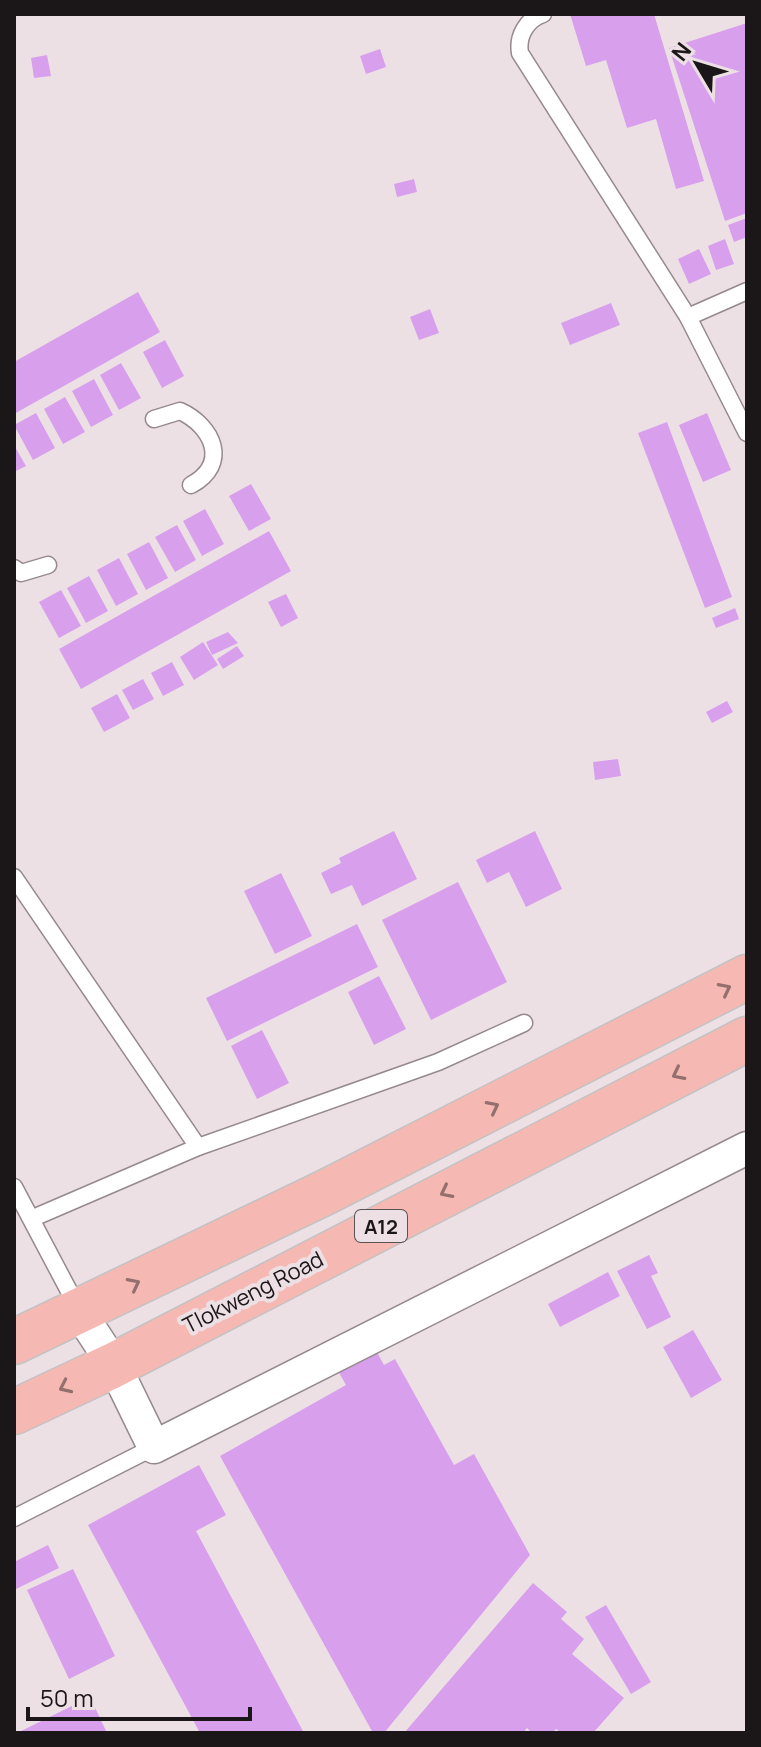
<svg xmlns="http://www.w3.org/2000/svg" width="761" height="1747" font-family="Manrope,sans-serif">
<rect width="100%" height="100%" fill="#ede0e5"/>
<g fill="#d8a0ec">
<path d="M 570,14 L 654,14 L 704,181 L 676,189 L 656,119 L 627,128 L 606,60 L 586,66 Z"/>
<path d="M 747,23 L 747,213 L 725,221 L 669,48 Z"/>
<path d="M 380,49 L 386,67 L 366,74 L 360,56 Z"/>
<path d="M 47,55 L 51,76 L 34,78 L 31,58 Z"/>
<path d="M 414,179 L 417,192 L 397,197 L 394,184 Z"/>
<path d="M 747,218 L 747,237 L 734,242 L 728,225 Z"/>
<path d="M 725,239 L 734,264 L 716,270 L 708,246 Z"/>
<path d="M 699,249 L 711,274 L 689,284 L 678,259 Z"/>
<path d="M 138,292 L 160,332 L 14,414 L 14,362 Z"/>
<path d="M 611,303 L 620,325 L 570,345 L 561,323 Z"/>
<path d="M 430,309 L 439,333 L 419,340 L 410,317 Z"/>
<path d="M 165,340 L 184,376 L 162,388 L 143,352 Z"/>
<path d="M 121,363 L 141,398 L 119,410 L 100,375 Z"/>
<path d="M 94,379 L 113,415 L 91,427 L 72,391 Z"/>
<path d="M 65,397 L 85,432 L 63,444 L 44,409 Z"/>
<path d="M 36,413 L 55,448 L 33,460 L 14,425 Z"/>
<path d="M 707,413 L 731,470 L 703,482 L 679,425 Z"/>
<path d="M 667,422 L 732,597 L 705,608 L 638,433 Z"/>
<path d="M 14,445 L 26,466 L 14,472 Z"/>
<path d="M 251,484 L 271,519 L 249,531 L 229,496 Z"/>
<path d="M 205,509 L 224,544 L 202,556 L 183,521 Z"/>
<path d="M 177,525 L 196,560 L 175,572 L 155,537 Z"/>
<path d="M 269,531 L 291,571 L 81,689 L 59,649 Z"/>
<path d="M 149,542 L 168,578 L 146,590 L 127,554 Z"/>
<path d="M 119,558 L 138,594 L 116,606 L 97,570 Z"/>
<path d="M 89,576 L 108,611 L 86,623 L 67,588 Z"/>
<path d="M 61,590 L 81,626 L 59,638 L 39,602 Z"/>
<path d="M 286,594 L 298,618 L 281,627 L 268,602 Z"/>
<path d="M 735,608 L 739,619 L 716,628 L 712,618 Z"/>
<path d="M 228,632 L 238,643 L 212,655 L 206,642 Z"/>
<path d="M 203,642 L 218,665 L 194,680 L 180,657 Z"/>
<path d="M 237,646 L 244,656 L 223,669 L 217,659 Z"/>
<path d="M 172,662 L 184,685 L 163,696 L 151,673 Z"/>
<path d="M 143,679 L 154,699 L 133,710 L 122,690 Z"/>
<path d="M 117,694 L 130,718 L 104,732 L 91,708 Z"/>
<path d="M 727,701 L 733,712 L 712,723 L 706,712 Z"/>
<path d="M 618,759 L 621,776 L 595,780 L 593,762 Z"/>
<path d="M 394,831 L 417,879 L 362,906 L 352,885 L 331,894 L 321,873 L 341,863 L 339,858 Z"/>
<path d="M 535,831 L 562,889 L 526,907 L 509,872 L 487,883 L 476,860 Z"/>
<path d="M 281,873 L 312,936 L 275,954 L 244,891 Z"/>
<path d="M 458,882 L 507,982 L 431,1020 L 382,920 Z"/>
<path d="M 357,924 L 378,967 L 227,1041 L 206,998 Z"/>
<path d="M 379,976 L 406,1029 L 374,1045 L 348,992 Z"/>
<path d="M 262,1030 L 289,1083 L 257,1099 L 231,1046 Z"/>
<path d="M 649,1255 L 658,1273 L 651,1276 L 671,1317 L 647,1329 L 617,1271 Z"/>
<path d="M 608,1272 L 620,1296 L 560,1327 L 548,1304 Z"/>
<path d="M 693,1330 L 722,1380 L 691,1398 L 663,1347 Z"/>
<path d="M 371,1341 L 384,1365 L 395,1359 L 454,1465 L 474,1454 L 530,1555 L 384,1733 L 373,1733 L 220,1456 L 346,1385 L 333,1362 Z"/>
<path d="M 199,1465 L 226,1515 L 196,1531 L 304,1733 L 200,1733 L 88,1525 Z"/>
<path d="M 48,1545 L 59,1568 L 14,1590 L 14,1562 Z"/>
<path d="M 73,1569 L 115,1656 L 69,1679 L 27,1590 Z"/>
<path d="M 533,1583 L 567,1612 L 561,1619 L 584,1639 L 572,1654 L 624,1698 L 593,1733 L 562,1733 L 556,1729 L 552,1733 L 532,1733 L 527,1728 L 523,1733 L 404,1733 Z"/>
<path d="M 606,1605 L 651,1682 L 631,1694 L 585,1617 Z"/>
<path d="M 90,1697 L 107,1733 L 17,1733 Z"/>
</g>
<g fill="none" stroke-linecap="round" stroke-linejoin="round">
<defs>
<g id="lane">
<path d="M 543,14 C 527,19 517,36 520,53 L 688,317 L 747,433"/>
<path d="M 688,317 L 747,291"/>
<path d="M 154,419 L 180,411 C 213,426 230,464 191,485"/>
<path d="M 14,568 L 21,573 L 48,565"/>
<path d="M 14,877 L 198,1147"/>
<path d="M 14,1187 L 78,1308"/>
<path d="M 33,1218 L 198,1147 L 438,1062 L 524,1023"/>
<path d="M 14,1518 L 154,1447"/>
</g>
<path id="street" d="M 80,1313 L 114,1365 L 154,1447 L 747,1148"/>
<g id="primary">
<path d="M 14,1342 L 326,1192 L 747,977"/>
<path d="M 14,1412 L 114,1365 L 747,1039"/>
</g>
</defs>
<use href="#lane" stroke="#95898e" stroke-width="19"/>
<use href="#street" stroke="#95898e" stroke-width="35"/>
<use href="#primary" stroke="#c4c2c3" stroke-width="47"/>
<use href="#lane" stroke="#fff" stroke-width="16"/>
<use href="#street" stroke="#fff" stroke-width="32"/>
<use href="#primary" stroke="#f6b8b2" stroke-width="44"/>
</g>
<defs><path id="oneway-chevron" d="M-2-3.5L2.5 0L-2 3.5" fill="none" stroke-width="1.6" stroke-linecap="round" stroke-linejoin="round" transform="scale(2)"/></defs>
<g stroke="#936f6d">
<use href="#oneway-chevron" transform="translate(725 989) rotate(-27)"/>
<use href="#oneway-chevron" transform="translate(678 1074) rotate(153)"/>
<use href="#oneway-chevron" transform="translate(493 1107) rotate(-27)"/>
<use href="#oneway-chevron" transform="translate(446 1192) rotate(153)"/>
<use href="#oneway-chevron" transform="translate(134 1284) rotate(-27)"/>
<use href="#oneway-chevron" transform="translate(65 1387) rotate(155)"/>
</g>
<g text-anchor="middle" dominant-baseline="central" stroke-width="8" stroke-linejoin="round" paint-order="stroke">
<rect fill="#ede0e5" stroke="#5a5356" stroke-width="2" x="355" y="1210" width="52" height="32" rx="6"/>
<g font-size="20" font-weight="bold" fill="#1b1618">
<text x="381" y="1226">A12</text>
</g>
<g font-size="22" fill="#1b1618" stroke="#ede0e5">
<text transform="translate(253 1292) rotate(-27)">Tlokweng Road</text>
</g>
</g>
<rect width="761" height="1747" fill="none" stroke="#1b1618" stroke-width="32"/>
<g transform="translate(697 64) rotate(308)" stroke="#ede0e5" stroke-width="6" paint-order="stroke">
<path d="M0-6L14 30L0 20L-14 30Z" fill="#1b1618"/>
<text y="-12" font-size="22" font-weight="bold" text-anchor="middle" fill="#1b1618">N</text>
</g>
<path d="M28 1707v12h222v-12" fill="none" stroke="#1b1618" stroke-width="4"/>
<text x="40" y="1707" font-size="24" fill="#1b1618" stroke="#ede0e5" stroke-width="6" paint-order="stroke">50 m</text>
</svg>
